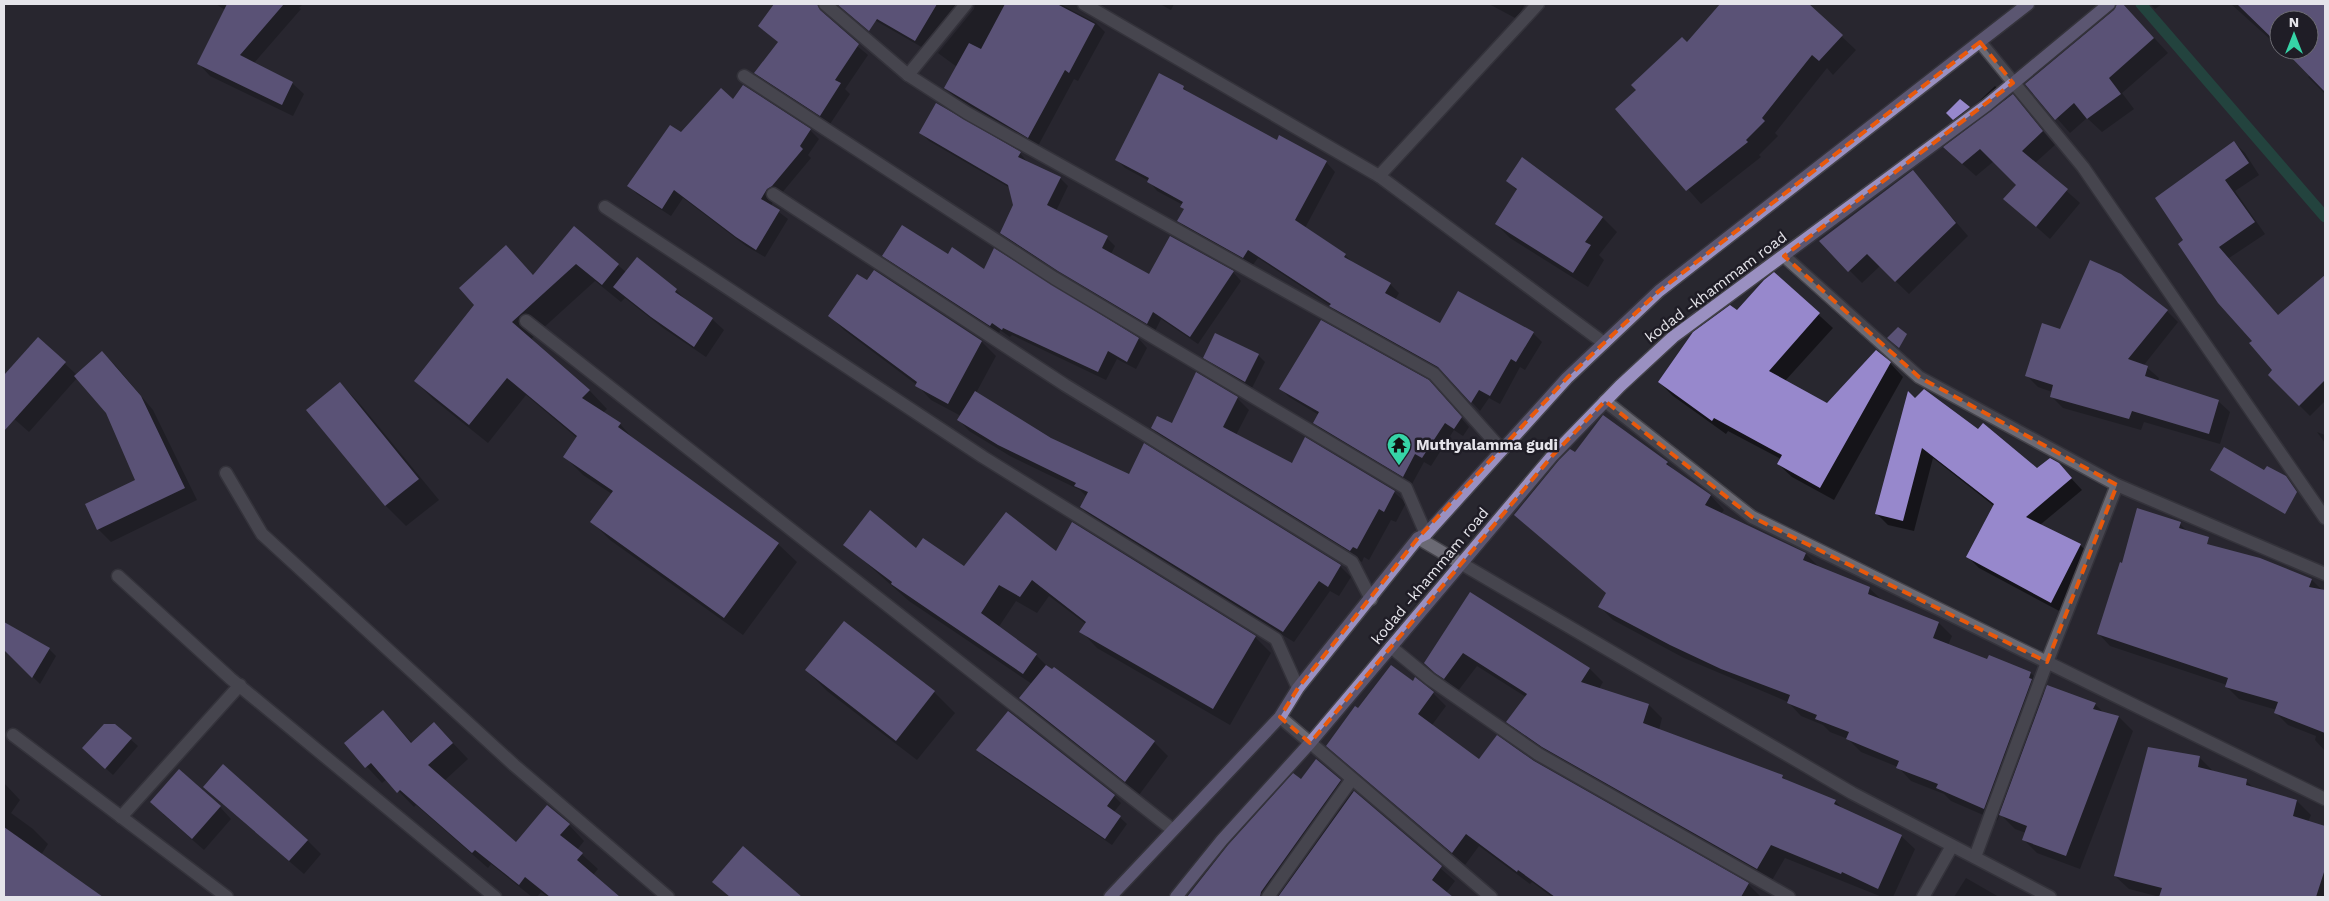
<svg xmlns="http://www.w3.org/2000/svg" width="2329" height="901" font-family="'Work Sans',sans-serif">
<rect width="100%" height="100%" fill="#28272f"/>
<g fill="#0007">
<path d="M 216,4 L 303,4 L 299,8 L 301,9 L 254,63 L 292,83 L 304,94 L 293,116 L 210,76 L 199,64 L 225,10 Z"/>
<path d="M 776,4 L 806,4 L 868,55 L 845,89 L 850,94 L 830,124 L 765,82 L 755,73 L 779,43 L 760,26 Z"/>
<path d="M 865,4 L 1060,4 L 1096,23 L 1105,32 L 1078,81 L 1074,79 L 1038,146 L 955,97 L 945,88 L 957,67 L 938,53 L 974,9 L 975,4 L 969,8 L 932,53 L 871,18 L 862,9 Z"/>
<path d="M 1160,4 L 1174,4 L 1171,10 Z"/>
<path d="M 1489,4 L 1525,4 L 1517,19 Z"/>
<path d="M 1722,4 L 1807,4 L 1856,50 L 1833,75 L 1827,68 L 1775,133 L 1778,136 L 1759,155 L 1761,157 L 1701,204 L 1617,109 L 1688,44 Z"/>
<path d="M 2118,4 L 2123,4 L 2168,53 L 2122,93 L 2134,109 L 2102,132 L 2087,118 L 2070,133 L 2027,84 L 2115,11 Z"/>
<path d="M 2150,4 L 2162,4 L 2155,9 Z"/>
<path d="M 2231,4 L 2325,4 L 2325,94 L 2308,77 L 2311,75 L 2285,50 L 2309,50 L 2309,20 L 2279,20 L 2279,44 L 2274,39 L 2272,41 Z"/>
<path d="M 1995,86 L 2008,99 L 2012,96 L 2055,145 L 2035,163 L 2080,203 L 2050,239 L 2005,199 L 2017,185 L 1994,161 L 1976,176 L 1958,160 L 1984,118 L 1973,107 Z"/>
<path d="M 1183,87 L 1190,94 L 1277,142 L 1280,137 L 1326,162 L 1335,172 L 1305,228 L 1345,255 L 1354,264 L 1390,284 L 1399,293 L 1395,300 L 1440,325 L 1533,333 L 1542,342 L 1525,370 L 1520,367 L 1500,404 L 1489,398 L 1480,411 L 1447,375 L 1340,315 L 1331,306 L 1258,258 L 1252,266 L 1188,230 L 1179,221 L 1185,210 L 1182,207 L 1183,205 L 1157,191 L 1149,181 L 1125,168 L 1116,159 Z"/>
<path d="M 733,100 L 810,130 L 819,139 L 808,155 L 811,158 L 781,194 L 775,198 L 771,206 L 788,219 L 765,257 L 746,246 L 683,198 L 671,216 L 637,194 L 629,186 L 681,134 Z"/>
<path d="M 921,133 L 1020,153 L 1028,163 L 1060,178 L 1068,186 L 1056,211 L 1107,238 L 1115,246 L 1111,254 L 1150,275 L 1233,272 L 1241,281 L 1198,344 L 1161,319 L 1155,331 L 1010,241 L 1002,233 L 1014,205 L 1010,188 L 929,141 Z"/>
<path d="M 2234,142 L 2245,153 L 2259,175 L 2235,191 L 2265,234 L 2229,258 L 2278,316 L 2319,302 L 2325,309 L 2325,401 L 2310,416 L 2269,375 L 2274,370 L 2185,241 Z"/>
<path d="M 1523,159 L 1603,218 L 1617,232 L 1599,255 L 1604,260 L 1588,287 L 1510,238 L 1496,224 L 1517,191 L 1507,180 Z"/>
<path d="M 1913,172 L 1968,236 L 1909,294 L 1880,266 L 1862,283 L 1820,241 Z"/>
<path d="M 574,228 L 626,272 L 676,290 L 687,301 L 712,319 L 724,330 L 706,357 L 663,328 L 625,298 L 621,302 L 595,281 L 530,340 L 589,390 L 607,409 L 603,413 L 620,424 L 637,443 L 778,544 L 797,562 L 743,635 L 610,540 L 592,522 L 612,494 L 583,475 L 565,457 L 577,438 L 526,395 L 488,443 L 433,399 L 415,381 L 476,305 L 506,247 L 534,276 Z"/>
<path d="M 994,250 L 1139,339 L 1147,348 L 1136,369 L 1117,359 L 1106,380 L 1012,335 L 1010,337 L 1000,330 L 999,334 L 892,264 L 884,256 L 948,256 L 985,270 Z"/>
<path d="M 1774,274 L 1833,328 L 1785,381 L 1828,404 L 1890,363 L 1903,377 L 1834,500 L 1792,477 L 1778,464 L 1781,459 L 1728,431 L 1726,434 L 1673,396 L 1659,382 L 1737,312 Z"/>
<path d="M 2167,311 L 2178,322 L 2144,365 L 2159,378 L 2158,381 L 2218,401 L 2230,412 L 2220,444 L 2144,422 L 2141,430 L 2063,408 L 2051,396 L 2052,392 L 2038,387 L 2026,375 L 2060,330 Z"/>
<path d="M 830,316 L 982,342 L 996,356 L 976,393 L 1050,439 L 1129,476 L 1340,566 L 1351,577 L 1339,596 L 1330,591 L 1294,642 L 1092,518 L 1081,507 L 1087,497 L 1080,490 L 1010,456 L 969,431 L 959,420 L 961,416 L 931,400 L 917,385 L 844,330 Z"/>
<path d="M 38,339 L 77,375 L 102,353 L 115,365 L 153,410 L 197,500 L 111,542 L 98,529 L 137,480 L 107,412 L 77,378 L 29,432 L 4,410 L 4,377 Z"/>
<path d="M 1258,355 L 1265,362 L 1252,388 L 1212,364 L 1205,357 Z"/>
<path d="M 340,383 L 360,404 L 439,500 L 406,526 L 386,506 L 308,410 Z"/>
<path d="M 1281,389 L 1437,391 L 1469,427 L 1463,436 L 1454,430 L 1431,466 L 1424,462 L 1412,484 L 1323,431 L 1315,423 L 1319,415 L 1289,397 Z"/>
<path d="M 1237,398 L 1249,410 L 1236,435 L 1292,464 L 1394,492 L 1406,503 L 1396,522 L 1391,520 L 1369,560 L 1364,557 L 1362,562 L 1164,440 L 1152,428 L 1173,425 Z"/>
<path d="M 1915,400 L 1978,431 L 2037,469 L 2058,464 L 2082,490 L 2040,525 L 2080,545 L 2092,556 L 2063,613 L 1979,568 L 1968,557 L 1994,506 L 1933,458 L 1914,531 L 1888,525 L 1877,514 Z"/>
<path d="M 2317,432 L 2325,435 L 2325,443 Z"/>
<path d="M 1575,454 L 1667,463 L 1677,473 L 1711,496 L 1724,510 L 1721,514 L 1806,554 L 1819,567 L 1869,588 L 1882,600 L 1939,623 L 1952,636 L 1948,645 L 1988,661 L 1990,657 L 2031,673 L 2044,687 L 2042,691 L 2045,694 L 2095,704 L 2104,713 L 2119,717 L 2133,731 L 2080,869 L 2037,853 L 2023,839 L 2026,833 L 2015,829 L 2000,814 L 1997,821 L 1951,801 L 1944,794 L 1911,781 L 1898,767 L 1861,752 L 1848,739 L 1830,732 L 1823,725 L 1801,716 L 1788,702 L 1684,658 L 1613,620 L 1600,607 L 1607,594 Z"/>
<path d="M 2178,522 L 2190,534 L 2169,555 L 2312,580 L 2324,592 L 2325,751 L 2315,740 L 2316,736 L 2288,725 L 2275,712 L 2277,710 L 2239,699 L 2227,687 L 2227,685 L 2110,646 L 2098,633 L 2122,565 Z"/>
<path d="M 845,544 L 916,550 L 964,567 L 1056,553 L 1255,637 L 1271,653 L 1230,725 L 1097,648 L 1081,631 L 1086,624 L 1049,596 L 1037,613 L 1016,601 L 998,628 L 1036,655 L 1052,671 L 1054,669 L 1154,742 L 1168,756 L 1139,795 L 1034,712 L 1020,698 L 1032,684 L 909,601 Z"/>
<path d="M 1470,593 L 1590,669 L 1603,682 L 1599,689 L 1649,705 L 1662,718 L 1659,730 L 1782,776 L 1789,783 L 1835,801 L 1844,810 L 1901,836 L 1915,849 L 1893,897 L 1882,897 L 1785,858 L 1771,882 L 1557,760 L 1521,735 L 1508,722 L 1526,697 L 1477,666 L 1458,691 L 1425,663 Z"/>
<path d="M 4,623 L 49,649 L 56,656 L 40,684 L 4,649 Z"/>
<path d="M 844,623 L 934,692 L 955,713 L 917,760 L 827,691 L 806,670 Z"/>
<path d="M 1413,683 L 1433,693 L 1446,706 L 1432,725 L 1479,760 L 1533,762 L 1748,884 L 1761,897 L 1552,897 L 1532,882 L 1530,884 L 1479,846 L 1465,865 L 1341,758 L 1358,710 Z"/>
<path d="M 383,711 L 413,744 L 450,740 L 468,759 L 444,781 L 516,844 L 569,825 L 584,841 L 577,850 L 598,869 L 593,875 L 618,897 L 548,897 L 541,892 L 537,897 L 532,897 L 491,864 L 488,868 L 416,805 L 414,807 L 387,779 L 382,783 L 345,743 Z"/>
<path d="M 114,725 L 138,746 L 113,775 L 91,755 Z"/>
<path d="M 978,750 L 1114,796 L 1121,803 L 1114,812 L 1127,824 L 1112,845 L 984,757 Z"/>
<path d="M 2199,757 L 2213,771 L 2246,781 L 2255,789 L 2297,801 L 2311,815 L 2308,822 L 2325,827 L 2325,897 L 2160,897 L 2129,889 L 2115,876 Z"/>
<path d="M 1316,760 L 1455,881 L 1446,893 L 1451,897 L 1188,897 L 1229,846 L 1301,781 Z"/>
<path d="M 4,783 L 20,800 L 11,813 L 33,829 L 48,844 L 41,855 L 101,897 L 4,897 Z"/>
<path d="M 219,801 L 307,840 L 321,854 L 304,874 Z"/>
<path d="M 220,807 L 231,819 L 204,850 L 163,814 Z"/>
<path d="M 743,848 L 800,897 L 741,897 L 732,889 Z"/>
<path d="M 1966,878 L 1999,897 L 1954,897 Z"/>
</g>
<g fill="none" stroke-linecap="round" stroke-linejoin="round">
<path stroke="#1d6751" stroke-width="11" d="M 2141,4 L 2325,217"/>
</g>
<g fill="#9788cc">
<path d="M 227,4 L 284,4 L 240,55 L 293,82 L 282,105 L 197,64 Z"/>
<path d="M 774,4 L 817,4 L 820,10 L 859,44 L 835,80 L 841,83 L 820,116 L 754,73 L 778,42 L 758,26 Z"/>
<path d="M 837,4 L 937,4 L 915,41 L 877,19 L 869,31 Z"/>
<path d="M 1005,4 L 1057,4 L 1095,24 L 1069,73 L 1065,70 L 1028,138 L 944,88 L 969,43 L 981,49 Z"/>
<path d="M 1720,4 L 1809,4 L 1843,35 L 1819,61 L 1812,55 L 1762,118 L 1765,121 L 1746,140 L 1748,142 L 1686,191 L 1615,109 L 1636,90 L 1631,85 L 1682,37 L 1687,42 Z"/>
<path d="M 2117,4 L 2123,4 L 2154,38 L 2109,78 L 2121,94 L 2087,119 L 2074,103 L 2055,120 L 2025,84 L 2114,10 Z"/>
<path d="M 2237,4 L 2325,4 L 2325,92 L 2284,50 L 2309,50 L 2309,20 L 2279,20 L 2279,45 Z"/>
<path d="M 1159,73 L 1184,86 L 1183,89 L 1277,140 L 1279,135 L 1327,161 L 1295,220 L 1346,254 L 1344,257 L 1391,283 L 1385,293 L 1440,323 L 1458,291 L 1534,332 L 1516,362 L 1511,359 L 1490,396 L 1479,390 L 1471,403 L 1438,367 L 1329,306 L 1331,304 L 1248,250 L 1243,258 L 1177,221 L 1184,209 L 1180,207 L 1183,202 L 1147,182 L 1149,178 L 1115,160 Z"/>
<path d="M 743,85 L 811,129 L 800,146 L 803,149 L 772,186 L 767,189 L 761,199 L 780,210 L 756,250 L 736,237 L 674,190 L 662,209 L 627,186 L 670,125 L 681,132 L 721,88 L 733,99 Z"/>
<path d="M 2013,94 L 2043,131 L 2022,151 L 2068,189 L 2036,227 L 2003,199 L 2016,185 L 1980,149 L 1962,164 L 1943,147 Z"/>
<path d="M 1960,99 L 1970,107 L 1953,120 L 1946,113 Z"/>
<path d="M 936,103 L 1021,152 L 1018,157 L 1061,177 L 1047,205 L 1108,236 L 1102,248 L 1149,274 L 1170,236 L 1234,271 L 1190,337 L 1153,312 L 1147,324 L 1058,271 L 1000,233 L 1013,205 L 1008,185 L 919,133 Z"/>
<path d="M 2234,141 L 2249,163 L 2225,180 L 2255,222 L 2219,247 L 2278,315 L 2325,275 L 2325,380 L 2299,406 L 2268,375 L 2272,370 L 2249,343 L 2252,341 L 2218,303 L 2178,244 L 2183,240 L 2155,198 Z"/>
<path d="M 1522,157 L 1603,217 L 1585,242 L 1591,245 L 1573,273 L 1495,224 L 1517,189 L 1506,181 Z"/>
<path d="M 1913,170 L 1956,223 L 1895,282 L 1867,254 L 1848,272 L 1819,241 Z"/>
<path d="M 902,225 L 948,254 L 952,247 L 984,269 L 994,248 L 1139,338 L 1127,362 L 1108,351 L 1098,372 L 1003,328 L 1002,330 L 992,323 L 990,326 L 882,256 Z"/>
<path d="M 574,226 L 619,264 L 602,285 L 576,264 L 512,322 L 590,390 L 582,398 L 621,423 L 618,427 L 779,543 L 724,618 L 590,522 L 613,491 L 563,457 L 577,436 L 507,378 L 469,425 L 414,381 L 474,305 L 459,288 L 506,245 L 533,275 Z"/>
<path d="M 637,257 L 677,289 L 675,292 L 713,318 L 694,347 L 651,317 L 613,287 Z"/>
<path d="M 2090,260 L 2121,274 L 2168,310 L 2128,359 L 2148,366 L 2145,376 L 2219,400 L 2209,434 L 2132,411 L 2129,419 L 2050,397 L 2053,385 L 2025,376 L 2042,323 L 2060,329 Z"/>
<path d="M 874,270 L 982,341 L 948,404 L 915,386 L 917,382 L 828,316 L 857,274 L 867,280 Z"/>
<path d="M 1774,272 L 1820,313 L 1769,371 L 1827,403 L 1876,350 L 1891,362 L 1820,488 L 1777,464 L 1782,455 L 1714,418 L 1712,421 L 1658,382 L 1693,332 L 1730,305 L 1737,310 L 1764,280 Z"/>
<path d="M 1321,320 L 1429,380 L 1462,417 L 1454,429 L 1445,423 L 1422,458 L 1415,454 L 1403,477 L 1313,423 L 1319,412 L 1279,389 Z"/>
<path d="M 1898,327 L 1907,334 L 1899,348 L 1887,338 Z"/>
<path d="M 1215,333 L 1259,354 L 1245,382 L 1203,358 Z"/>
<path d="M 38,337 L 66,362 L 4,431 L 4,375 Z"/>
<path d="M 102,351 L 141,396 L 185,488 L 97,530 L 85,504 L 135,480 L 106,413 L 74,376 Z"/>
<path d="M 1196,372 L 1238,397 L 1223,427 L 1292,463 L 1305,437 L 1395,491 L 1384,512 L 1379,509 L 1357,549 L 1353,547 L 1350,551 L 1151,428 L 1157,416 L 1172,423 Z"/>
<path d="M 340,382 L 419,479 L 385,506 L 306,410 Z"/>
<path d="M 1924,389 L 1978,429 L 1983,423 L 2037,468 L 2050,458 L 2059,463 L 2072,478 L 2026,517 L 2081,544 L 2051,603 L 1966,557 L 1994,504 L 1922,448 L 1903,521 L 1875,514 L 1908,391 L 1915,398 Z"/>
<path d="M 975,391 L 1051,438 L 1129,474 L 1144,443 L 1341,565 L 1328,587 L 1319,581 L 1283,632 L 1080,507 L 1088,492 L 1074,486 L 1076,483 L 998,445 L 957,420 Z"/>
<path d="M 1603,415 L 1668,462 L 1666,464 L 1711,495 L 1705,505 L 1806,553 L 1803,560 L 1870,587 L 1868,594 L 1939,622 L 1933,638 L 1987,659 L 1989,655 L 2031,672 L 2029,678 L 2032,679 L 1984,809 L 1936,788 L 1938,784 L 1896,768 L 1899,761 L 1846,739 L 1849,732 L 1815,719 L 1817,715 L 1787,703 L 1790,695 L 1721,669 L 1670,645 L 1598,607 L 1606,593 L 1514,515 L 1559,460 L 1570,449 L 1575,452 Z"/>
<path d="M 2224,447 L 2264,470 L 2267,466 L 2286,476 L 2297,492 L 2285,514 L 2210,470 Z"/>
<path d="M 2137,508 L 2181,522 L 2179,528 L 2209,537 L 2207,544 L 2260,558 L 2312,579 L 2309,587 L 2325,590 L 2325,733 L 2274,713 L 2278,702 L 2225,687 L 2228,678 L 2097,634 L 2120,562 L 2122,563 Z"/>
<path d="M 870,510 L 916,548 L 923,538 L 964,566 L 1006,512 L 1056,551 L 1072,522 L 1256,636 L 1213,709 L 1079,632 L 1086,622 L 1032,580 L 1020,597 L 999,585 L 981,613 L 1037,654 L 1023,674 L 891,584 L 892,582 L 843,545 Z"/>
<path d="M 1470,592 L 1590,668 L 1581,682 L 1649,704 L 1643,723 L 1783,775 L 1782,778 L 1836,800 L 1834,804 L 1902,835 L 1878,889 L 1842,872 L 1841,874 L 1771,845 L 1757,869 L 1542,747 L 1506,722 L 1527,694 L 1463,653 L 1444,679 L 1435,673 L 1424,663 Z"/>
<path d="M 844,621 L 935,691 L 896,741 L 805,670 Z"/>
<path d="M 4,622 L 50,648 L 32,678 L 4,650 Z"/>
<path d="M 1046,665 L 1052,669 L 1054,667 L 1155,741 L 1125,782 L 1019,698 Z"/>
<path d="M 1391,665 L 1413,681 L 1415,677 L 1434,692 L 1418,714 L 1479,759 L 1497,735 L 1534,761 L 1749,883 L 1741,897 L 1555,897 L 1518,870 L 1517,872 L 1466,834 L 1452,853 L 1326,746 L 1355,706 L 1358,708 Z"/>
<path d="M 2047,685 L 2096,703 L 2093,709 L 2119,716 L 2066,856 L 2022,840 L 2027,826 L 1999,815 Z"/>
<path d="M 383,710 L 411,743 L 434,722 L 453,743 L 428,765 L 516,842 L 547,805 L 570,824 L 560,835 L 583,853 L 577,860 L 620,897 L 550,897 L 525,877 L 519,885 L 475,850 L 472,853 L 400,790 L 397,793 L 371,763 L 365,768 L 344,743 Z"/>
<path d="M 1008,711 L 1115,795 L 1107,806 L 1121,816 L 1105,839 L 976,750 Z"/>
<path d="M 104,724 L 115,724 L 132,738 L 105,769 L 82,748 Z"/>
<path d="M 2148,747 L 2200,756 L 2198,767 L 2247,779 L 2246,785 L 2297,800 L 2293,816 L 2325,826 L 2325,869 L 2316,897 L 2159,897 L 2162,888 L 2114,876 Z"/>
<path d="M 1316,759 L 1341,780 L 1261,892 L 1260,897 L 1187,897 L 1228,845 L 1293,773 L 1301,779 Z"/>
<path d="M 223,764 L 308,840 L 289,861 L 203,787 Z"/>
<path d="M 179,769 L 221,806 L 192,839 L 150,802 Z"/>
<path d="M 1354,791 L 1442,866 L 1432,880 L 1453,897 L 1278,897 Z"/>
<path d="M 4,827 L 103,897 L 4,897 Z"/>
<path d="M 743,846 L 802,897 L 730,897 L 712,882 Z"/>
</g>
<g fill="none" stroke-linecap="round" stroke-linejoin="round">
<defs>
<g id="minor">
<path d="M 825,4 L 908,75 L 967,113 L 1434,374 L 1502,450"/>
<path d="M 1084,4 L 1379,176 L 1604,343"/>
<path d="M 1980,42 L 2083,167 L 2325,518"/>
<path d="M 908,75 L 966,4"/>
<path d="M 744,76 L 1054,278 L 1406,488 L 1426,534"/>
<path d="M 1379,176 L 1538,4"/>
<path d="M 773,194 L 1065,385 L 1352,562 L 1371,599"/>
<path d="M 605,207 L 983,457 L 1276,639 L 1298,688"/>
<path d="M 1784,256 L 1919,377 L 2117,485 L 2325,574"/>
<path d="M 526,321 L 1173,830"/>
<path d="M 1605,401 L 1752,517 L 2325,799"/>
<path d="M 226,473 L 262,534 L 514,765 L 668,897"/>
<path d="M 1418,538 L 1852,793 L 2050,897"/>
<path d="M 118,576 L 230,678 L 495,897"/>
<path d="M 1391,647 L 1430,679 L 1538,754 L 1789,897"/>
<path d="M 1280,717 L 1491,897"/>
<path d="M 13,735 L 227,897"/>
<path d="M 121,817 L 240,685"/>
<path d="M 1975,857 L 2047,662 L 2117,485"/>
<path d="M 1268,897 L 1352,779"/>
<path d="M 1923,897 L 1952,846"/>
</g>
<g id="major">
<path d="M 1110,897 L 1280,717 L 1298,688 L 1418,538 L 1426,534 L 1567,378 L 1659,291 L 2028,4"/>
<path d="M 1176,897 L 1222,840 L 1310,743 L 1553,455 L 1620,386 L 1673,337 L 1987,105 L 2109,4"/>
</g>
</defs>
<use href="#minor" stroke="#44434a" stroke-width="15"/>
<use href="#major" stroke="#44434a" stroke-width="15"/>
<use href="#minor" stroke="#6b6a74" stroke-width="12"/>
<use href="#major" stroke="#9a90c1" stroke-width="12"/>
</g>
<path d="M0 0H2329V901H0ZM 1980,42 L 2013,83 L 1784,256 L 1919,377 L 2117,485 L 2047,662 L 1752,517 L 1605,401 L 1553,455 L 1310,743 L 1280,717 L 1298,688 L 1418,538 L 1567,378 L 1659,291 Z" fill="#28272f" fill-opacity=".55" fill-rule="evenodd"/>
<path fill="none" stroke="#e8590c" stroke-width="4" stroke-dasharray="10 6" stroke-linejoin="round" d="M 1980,42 L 2013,83 L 1784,256 L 1919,377 L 2117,485 L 2047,662 L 1752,517 L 1605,401 L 1553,455 L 1310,743 L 1280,717 L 1298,688 L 1418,538 L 1567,378 L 1659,291 Z"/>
<defs>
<symbol id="temple-pin" viewBox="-11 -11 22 30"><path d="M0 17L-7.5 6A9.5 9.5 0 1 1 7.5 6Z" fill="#36d4a7" stroke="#1f1d26"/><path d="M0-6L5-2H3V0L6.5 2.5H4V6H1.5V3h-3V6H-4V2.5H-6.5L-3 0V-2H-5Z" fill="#111"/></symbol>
</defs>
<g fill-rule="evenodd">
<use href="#temple-pin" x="1385" y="431" width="28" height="38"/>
</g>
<g text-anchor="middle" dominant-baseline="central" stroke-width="5" stroke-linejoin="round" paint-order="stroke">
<g font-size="15" fill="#e5e4ea" stroke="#1f1d26">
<text transform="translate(1716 287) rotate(-37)">kodad -khammam road</text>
<text transform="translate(1430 576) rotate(-50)">kodad -khammam road</text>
</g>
<g font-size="15" font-weight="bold" fill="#e5e4ea" stroke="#1f1d26" text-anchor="start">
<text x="1416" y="445">Muthyalamma gudi</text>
</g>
</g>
<rect width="2329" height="901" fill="none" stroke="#e5e4ea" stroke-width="10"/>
<g transform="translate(2294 35)"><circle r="24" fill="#1f1d26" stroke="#6e6d74"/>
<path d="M0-4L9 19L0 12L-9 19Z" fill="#36d4a7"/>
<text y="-8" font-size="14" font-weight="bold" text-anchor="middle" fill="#e5e4ea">N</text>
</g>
</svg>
